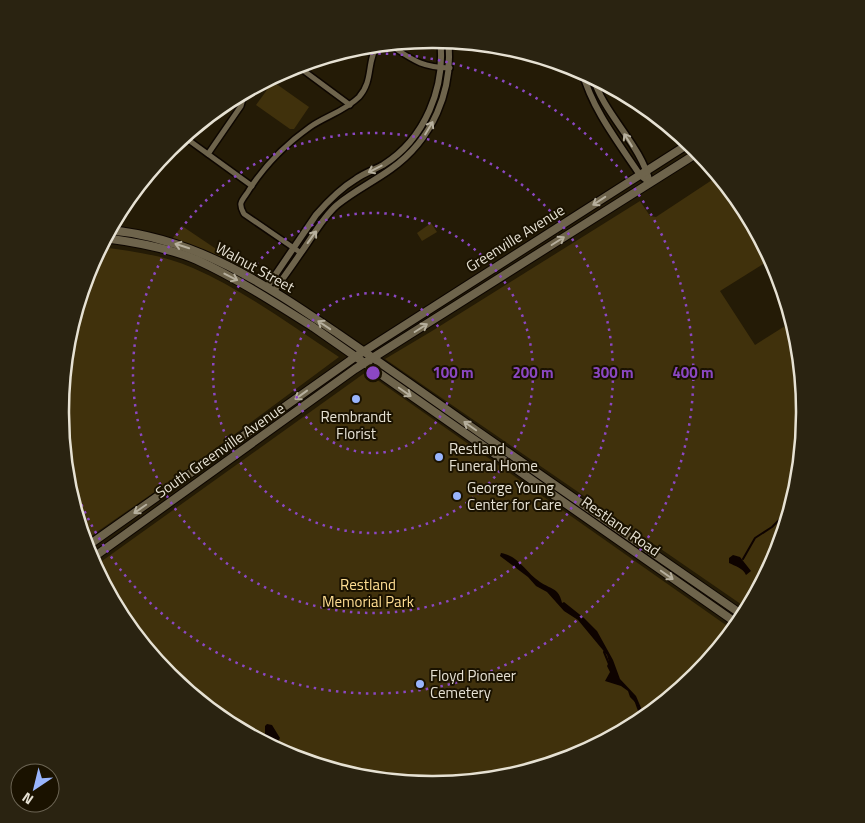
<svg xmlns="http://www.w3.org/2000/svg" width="865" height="823" font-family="'Titillium Web',sans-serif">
<rect width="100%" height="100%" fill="#241b06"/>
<g fill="#40310c">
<path d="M 272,83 L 275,83 L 309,107 L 294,129 L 290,129 L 256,105 Z"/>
<path d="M 720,177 L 743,205 L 771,259 L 720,291 L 755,345 L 793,321 L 798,339 L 805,412 L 798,485 L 777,554 L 748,609 L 385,359 L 432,331 L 640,201 L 650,216 L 656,217 L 712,180 Z"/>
<path d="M 431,223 L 437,232 L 422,241 L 417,233 Z"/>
<path d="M 182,226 L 237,263 L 172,239 Z"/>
<path d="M 100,247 C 131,251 164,255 193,268 C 245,291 292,326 339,357 L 189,468 L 84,541 L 67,484 L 60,411 L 67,339 L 88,269 Z"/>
<path d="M 366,372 L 733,630 L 696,675 L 639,722 L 575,756 L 505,777 L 432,784 L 360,777 L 290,756 L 225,721 L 169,675 L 122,618 L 95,566 Z"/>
</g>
<g fill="#0e0300">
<path d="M 501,553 C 519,556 525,572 540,582 C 545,586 552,587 557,592 C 560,595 561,599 562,603 L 564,602 L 584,618 L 597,631 L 613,660 L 620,679 L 636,696 L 645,717 L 643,719 L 637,704 L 630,697 L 628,691 L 621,686 L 605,681 L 610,672 L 607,666 L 609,662 L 607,655 L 578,620 L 564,611 L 547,592 L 536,586 L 528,577 L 500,556 Z"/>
<path d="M 733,555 L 740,557 L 751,571 L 746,575 C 743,568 735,566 729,563 L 729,558 Z"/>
<path d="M 267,724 L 272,725 L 280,738 L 277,744 L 274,747 L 261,741 L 265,736 L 265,726 Z"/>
</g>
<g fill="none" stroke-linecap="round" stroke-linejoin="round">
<g stroke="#0e0300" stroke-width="2">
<path d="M 743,559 L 755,538 L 772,527 L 780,519 L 789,513"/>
<path d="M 604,652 L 609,664"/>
<path d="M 635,700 L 642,719"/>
</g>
<defs>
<g id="minor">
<path d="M 387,43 C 412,59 419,67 450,68"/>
<path d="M 296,65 L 350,105"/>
<path d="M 183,136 L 252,186"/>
<path d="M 208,154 L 241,106 L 243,99 L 240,94"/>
<path d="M 301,253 L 244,214 C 242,210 240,207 241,203 C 242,199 247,194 249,190 C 265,165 286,144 310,127 C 326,116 345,111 359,97 C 374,80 366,62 378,44"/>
</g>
<g id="tertiary">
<path d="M 582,71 C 592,109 618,142 640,175 L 650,183"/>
<path d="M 593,77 C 604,115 641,144 650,183"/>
<path d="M 267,287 L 316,215 C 328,201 341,188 356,179 C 364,173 374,170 383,165 C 425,139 446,87 440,39"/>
<path d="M 274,291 C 283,278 292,266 300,254 C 312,238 322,218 337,205 C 354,191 373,182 391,169 C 432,140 454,91 448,40"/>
</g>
<g id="secondary">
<path d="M 109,230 C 197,238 266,285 337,333 C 385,366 432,399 480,433 C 567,494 656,555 744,616"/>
<path d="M 104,238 C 135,242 169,248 197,260 C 238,279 275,303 313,327 L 738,624"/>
<path d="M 86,547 L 355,357 L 690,143"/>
<path d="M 91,559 L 355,369 L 699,152"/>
</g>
</defs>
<use href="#minor" stroke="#0d0600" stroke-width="8"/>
<use href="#tertiary" stroke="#0d0600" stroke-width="9"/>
<use href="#secondary" stroke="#0d0600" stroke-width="10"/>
<use href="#minor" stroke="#6e644c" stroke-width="5"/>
<use href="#tertiary" stroke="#6e644c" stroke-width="6"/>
<use href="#secondary" stroke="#6e644c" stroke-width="8"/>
</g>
<defs><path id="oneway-shaft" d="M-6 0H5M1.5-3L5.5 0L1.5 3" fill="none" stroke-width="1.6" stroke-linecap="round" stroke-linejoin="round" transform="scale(1.25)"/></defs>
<g stroke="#b6af9d">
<use href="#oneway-shaft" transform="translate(429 128) rotate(-59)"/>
<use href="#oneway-shaft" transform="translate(628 140) rotate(-122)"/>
<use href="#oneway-shaft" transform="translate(375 169) rotate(153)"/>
<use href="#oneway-shaft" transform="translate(599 201) rotate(147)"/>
<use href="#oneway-shaft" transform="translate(312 237) rotate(-54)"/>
<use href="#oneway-shaft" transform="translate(558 241) rotate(-32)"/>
<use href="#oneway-shaft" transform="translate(182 246) rotate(-162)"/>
<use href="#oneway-shaft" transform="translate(231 277) rotate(27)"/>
<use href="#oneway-shaft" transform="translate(324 325) rotate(-146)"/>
<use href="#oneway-shaft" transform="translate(421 328) rotate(-32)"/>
<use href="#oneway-shaft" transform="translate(405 392) rotate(35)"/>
<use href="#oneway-shaft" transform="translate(301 395) rotate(144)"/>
<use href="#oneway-shaft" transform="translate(470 426) rotate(-145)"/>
<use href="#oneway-shaft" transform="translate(140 509) rotate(145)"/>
<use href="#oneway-shaft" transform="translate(667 575) rotate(35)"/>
</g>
<g fill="none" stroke="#8b47c2" stroke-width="2.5" stroke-dasharray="2.5 5">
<circle cx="373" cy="373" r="80"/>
<circle cx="373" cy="373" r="160"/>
<circle cx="373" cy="373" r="240"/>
<path d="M326 57A320 320 0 1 1 65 459"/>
</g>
<g fill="#99b5fd" stroke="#1a1200" stroke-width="2">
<circle cx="356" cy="399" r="5"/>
<circle cx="439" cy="457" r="5"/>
<circle cx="457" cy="496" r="5"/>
<circle cx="420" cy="684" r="5"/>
</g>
<g text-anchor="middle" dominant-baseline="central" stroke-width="4" stroke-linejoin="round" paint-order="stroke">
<g font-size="15" fill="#e6e1d3" stroke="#1a1200">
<text transform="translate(515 238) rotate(-32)">Greenville Avenue</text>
<text transform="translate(255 267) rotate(29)">Walnut Street</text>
<text transform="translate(220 450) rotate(-35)">South Greenville Avenue</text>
<text transform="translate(621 526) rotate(35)">Restland Road</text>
</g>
<g font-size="15" fill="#e6e1d3" stroke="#1a1200" text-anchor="start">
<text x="356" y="416" text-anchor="middle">Rembrandt<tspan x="356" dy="17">Florist</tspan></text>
<text x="449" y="448">Restland<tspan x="449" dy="17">Funeral Home</tspan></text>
<text x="467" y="487">George Young<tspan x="467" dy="17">Center for Care</tspan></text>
<text x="430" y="675">Floyd Pioneer<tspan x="430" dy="17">Cemetery</tspan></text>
</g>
<g font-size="15" fill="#ffde93" stroke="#1a1200">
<text x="368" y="584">Restland<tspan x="368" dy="17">Memorial Park</tspan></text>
</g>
</g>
<path d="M0 0H865V823H0ZM432 48H433A363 363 0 0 1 796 411V413A363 363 0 0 1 433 776H432A363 363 0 0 1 69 413V411A363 363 0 0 1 432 48Z" fill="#2a2311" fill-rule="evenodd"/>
<path fill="none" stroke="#e6e1d3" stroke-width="2.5" d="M432 48H433A363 363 0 0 1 796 411V413A363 363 0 0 1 433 776H432A363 363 0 0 1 69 413V411A363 363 0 0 1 432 48Z"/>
<circle cx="373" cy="373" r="8" fill="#8b47c2" stroke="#1a1200" stroke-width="2.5"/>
<g font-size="15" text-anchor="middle" font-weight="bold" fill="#8b47c2" stroke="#1a1200" stroke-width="4" stroke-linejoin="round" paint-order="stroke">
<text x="453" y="378">100 m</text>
<text x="533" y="378">200 m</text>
<text x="613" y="378">300 m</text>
<text x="693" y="378">400 m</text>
</g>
<g transform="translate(35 788) rotate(215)"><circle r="24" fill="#1a1200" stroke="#6c6554"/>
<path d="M0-4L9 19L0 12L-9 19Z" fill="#99b5fd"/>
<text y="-8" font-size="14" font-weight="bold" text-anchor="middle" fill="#e6e1d3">N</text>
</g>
</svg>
